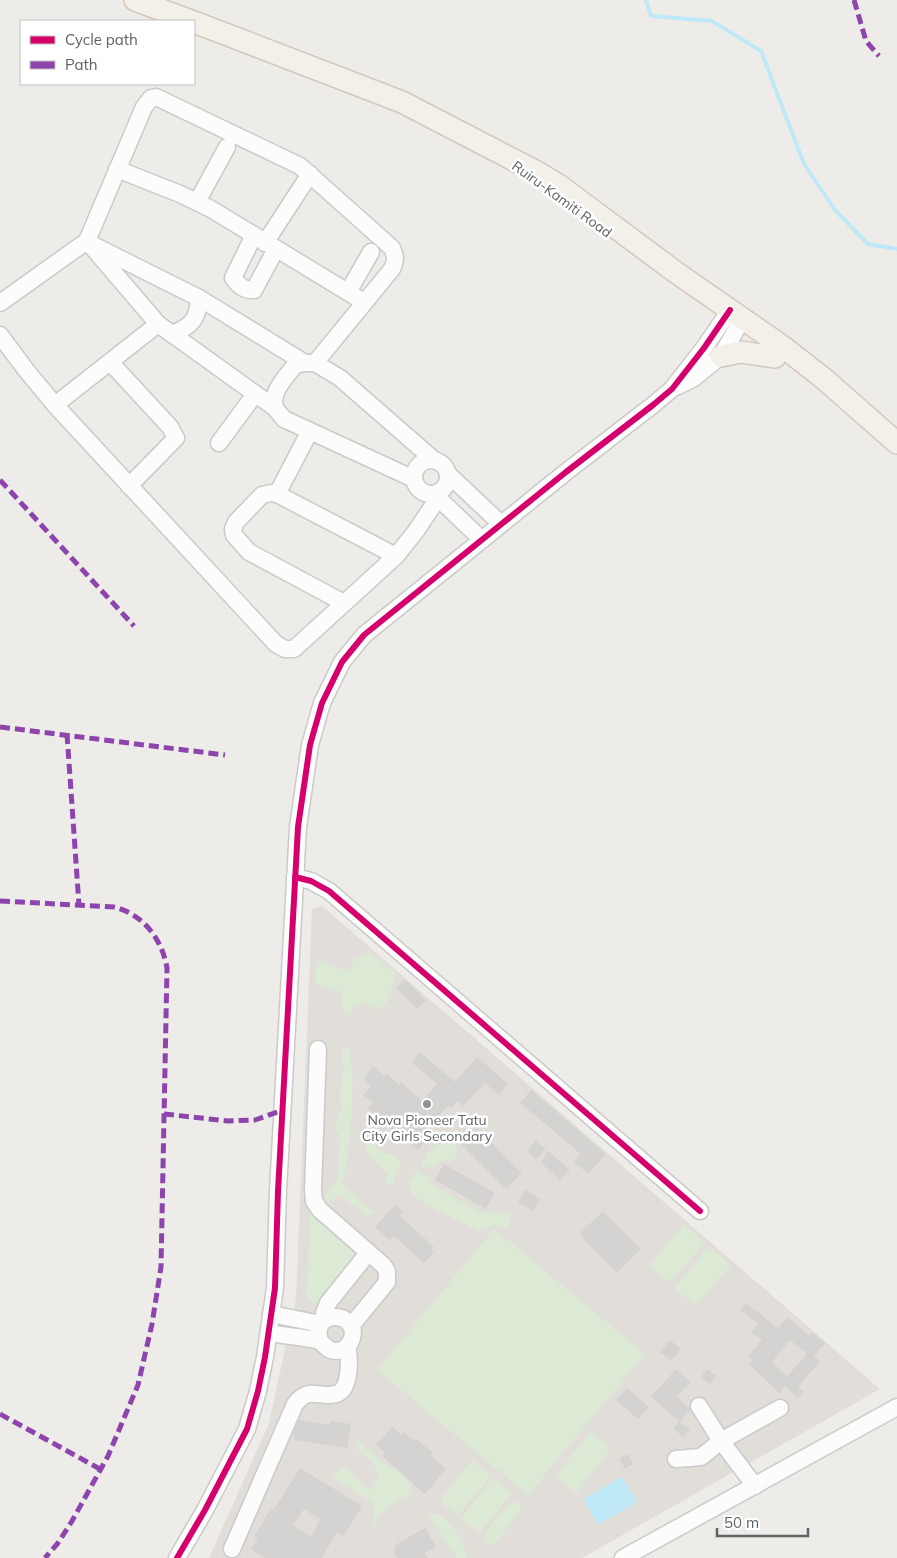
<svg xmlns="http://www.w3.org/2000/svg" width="897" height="1558" font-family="Mulish,sans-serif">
<rect width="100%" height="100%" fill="#eeece9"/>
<path fill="#e1ded9" d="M 322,906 L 880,1389 L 582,1558 L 209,1558 L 269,1423 L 296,1299 L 312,909 Z"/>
<g fill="#dbe9d5">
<path d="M 371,953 L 396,974 L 387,1002 L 378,1011 L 371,1005 L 362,1003 L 346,1016 L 342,1007 L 343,993 L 316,984 L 315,969 L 319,961 L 349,972 L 355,959 Z"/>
<path d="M 348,1046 L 353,1078 L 351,1123 L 347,1155 L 348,1162 L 345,1169 L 343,1184 L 373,1213 L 367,1216 L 358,1208 L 339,1195 L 332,1199 L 327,1206 L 322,1198 L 338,1179 L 340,1136 L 334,1129 L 342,1107 L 339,1097 L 344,1068 L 341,1053 Z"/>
<path d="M 455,1139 L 457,1155 L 453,1161 L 444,1160 L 430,1168 L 421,1164 L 428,1151 L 438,1145 L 442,1140 Z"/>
<path d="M 373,1142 L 382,1153 L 392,1155 L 400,1160 L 401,1165 L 391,1185 L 384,1181 L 388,1174 L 373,1160 L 364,1147 Z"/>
<path d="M 415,1170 L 427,1176 L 431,1184 L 477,1211 L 486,1213 L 510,1213 L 508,1226 L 503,1229 L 492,1225 L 479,1231 C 467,1224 418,1203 412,1193 C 410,1189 410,1185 408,1181 L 414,1176 Z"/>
<path d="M 310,1209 L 348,1243 L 355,1254 L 343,1269 L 317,1308 L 307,1296 Z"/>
<path d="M 684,1224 L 705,1242 L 670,1283 L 649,1266 Z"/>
<path d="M 494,1229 L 645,1354 L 528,1495 L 377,1370 Z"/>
<path d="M 709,1247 L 731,1265 L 695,1306 L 674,1288 Z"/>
<path d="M 590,1432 L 611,1448 L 576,1493 L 555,1477 Z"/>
<path d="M 358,1441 L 383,1463 L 400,1473 L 410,1484 L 412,1495 C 387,1504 383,1508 372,1532 L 374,1504 C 360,1494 346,1487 332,1477 L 346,1465 L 353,1476 L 372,1490 L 379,1477 L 372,1461 L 356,1449 Z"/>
<path d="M 472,1460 L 491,1475 L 458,1516 L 439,1501 Z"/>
<path d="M 493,1478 L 512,1493 L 479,1533 L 460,1519 Z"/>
<path d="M 513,1501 L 523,1507 L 498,1540 L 490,1547 L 483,1539 L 498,1515 Z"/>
<path d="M 428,1515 L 440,1515 C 456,1527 462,1539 467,1558 L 457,1558 Z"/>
</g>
<path fill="#bfe9f6" d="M 622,1477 L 637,1502 L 598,1525 L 583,1499 Z"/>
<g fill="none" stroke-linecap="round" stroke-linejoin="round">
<path stroke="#bfe9f6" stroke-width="4" d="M 646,0 L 651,16 L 712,21 L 761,51 L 804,164 L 835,210 L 868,244 L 897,249"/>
</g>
<g fill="#d4d3d2" fill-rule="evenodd">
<path d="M 405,979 L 426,1001 L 417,1009 L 396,988 Z"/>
<path d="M 420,1052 L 455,1082 L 477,1057 L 508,1084 L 499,1095 L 485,1083 L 463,1106 L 457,1101 L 452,1107 L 449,1105 L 428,1128 L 433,1133 L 418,1150 L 402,1136 L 401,1138 L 368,1109 L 373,1103 L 363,1095 L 371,1086 L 363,1079 L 373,1066 L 385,1076 L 387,1074 L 399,1085 L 401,1082 L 422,1101 L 437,1084 L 411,1062 Z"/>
<path d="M 531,1090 L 606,1154 L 588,1174 L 574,1162 L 581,1154 L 520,1103 Z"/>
<path d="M 477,1128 L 522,1173 L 506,1189 L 461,1144 Z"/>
<path d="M 536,1140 L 546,1149 L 536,1159 L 527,1151 Z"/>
<path d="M 548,1151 L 570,1170 L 560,1180 L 541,1163 Z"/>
<path d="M 444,1164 L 495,1193 L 486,1209 L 435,1180 Z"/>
<path d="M 525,1190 L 540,1199 L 533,1211 L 518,1202 Z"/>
<path d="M 395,1205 L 403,1212 L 400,1216 L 434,1247 L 431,1249 L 434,1252 L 424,1263 L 394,1236 L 390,1240 L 375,1227 Z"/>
<path d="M 603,1211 L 641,1249 L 617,1273 L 579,1234 Z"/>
<path d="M 746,1303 L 778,1328 L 787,1317 L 809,1335 L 812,1332 L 825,1343 L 814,1356 L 820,1361 L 798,1387 L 804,1392 L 798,1398 L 785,1386 L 780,1394 L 749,1364 L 752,1361 L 748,1357 L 762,1340 L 751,1332 L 758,1324 L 741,1310 ZM 790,1340 L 807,1354 L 787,1376 L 772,1362 Z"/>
<path d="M 670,1340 L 681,1349 L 671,1361 L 660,1352 Z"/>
<path d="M 676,1369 L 691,1382 L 677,1397 L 689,1408 L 690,1410 L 680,1422 L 651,1397 Z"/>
<path d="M 707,1369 L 716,1376 L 710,1384 L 701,1377 Z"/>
<path d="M 627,1388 L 649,1407 L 638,1419 L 616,1400 Z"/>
<path d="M 299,1420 L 330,1425 L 331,1421 L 351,1424 L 347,1448 L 294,1440 L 295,1434 L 293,1434 Z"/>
<path d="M 679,1421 L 690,1430 L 683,1437 L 673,1428 Z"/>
<path d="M 392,1427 L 401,1435 L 403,1432 L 414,1441 L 417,1439 L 433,1453 L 431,1456 L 446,1469 L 425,1494 L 382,1456 L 385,1453 L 376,1445 Z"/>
<path d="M 628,1454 L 633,1464 L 625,1469 L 619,1458 Z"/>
<path d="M 300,1468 L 362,1506 L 344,1536 L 337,1532 L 322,1558 L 265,1558 L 251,1549 L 258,1538 L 254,1536 L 271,1509 L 273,1511 ZM 304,1509 L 320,1519 L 311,1537 L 293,1525 Z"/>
<path d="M 425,1528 L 436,1547 L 425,1553 L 428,1558 L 397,1558 L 393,1550 L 396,1548 L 395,1545 Z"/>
</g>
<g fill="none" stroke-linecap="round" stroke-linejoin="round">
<defs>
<g id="minor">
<path d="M 117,169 L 180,194 L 211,209 L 364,302"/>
<path d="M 197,202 L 227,147"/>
<path d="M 254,235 L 233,278 C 238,285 245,291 254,290 L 276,249"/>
<path d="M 87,241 L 158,324 L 275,408"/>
<path d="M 265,243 L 310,174"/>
<path d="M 93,245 L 199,298 L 305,363"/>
<path d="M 348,292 L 371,252"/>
<path d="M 0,303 L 87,241 L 144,107 L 151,98 L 156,97 L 300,166 L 392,248 C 396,257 396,260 392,269 L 315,363"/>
<path d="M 172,334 C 192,326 198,319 199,298"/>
<path d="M 0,335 L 26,370 L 55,405 L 276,644 L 285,649 L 294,649 L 396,556 L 416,531 L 438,498"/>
<path d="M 110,362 L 170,427 L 176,438 L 129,486"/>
<path d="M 678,386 L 694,378 L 721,356 L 743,318"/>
<path d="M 55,405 L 158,324"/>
<path d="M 219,443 L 255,394"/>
<circle cx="431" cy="477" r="17"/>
<path d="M 448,474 L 501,524"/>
<path d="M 414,479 L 284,419 C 282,416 278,413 276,409 C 268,394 287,376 295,365 L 305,363 L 315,363 L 340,378 L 434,460"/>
<path d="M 277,494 L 310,431"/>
<path d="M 434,494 L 482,540"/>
<path d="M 344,603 L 249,552 L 234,535 L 233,529 L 236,522 L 262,495 L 271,493 L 277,494 L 396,556"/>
<path d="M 295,877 L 311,881 L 329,891 L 700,1211"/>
<path d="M 318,1049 L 313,1190 L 314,1201 L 320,1210 L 383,1265 L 387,1271 L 387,1282 L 351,1326"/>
<path d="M 271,1314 L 321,1324"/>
<path d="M 325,1320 L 324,1313 L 328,1303 L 368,1253"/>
<path d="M 269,1333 C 279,1335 312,1338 319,1341 C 325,1344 327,1351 335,1351 C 339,1351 343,1350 346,1348 C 349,1345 351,1342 352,1338 C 360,1312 310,1307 320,1341"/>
<path d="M 699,1406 L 721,1441 L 755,1486"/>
<path d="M 676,1459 L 701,1457 L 721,1441 L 780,1408"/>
<path d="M 232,1549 L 295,1404 C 310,1385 319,1399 336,1394 C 351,1390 350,1358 347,1346"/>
<path d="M 177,1558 L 205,1510 L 247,1429 L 258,1391 L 265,1357 L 275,1288 L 278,1191 L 298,827 L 310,745 L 322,703 L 342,662 L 364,635 L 566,472 L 653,405 L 672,389 L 704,348 L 730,310"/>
<path d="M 623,1558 L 897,1407"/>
</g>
<g id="major">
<path d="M 135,0 L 191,21"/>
<path d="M 194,22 L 402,102 L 537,172 L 560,186 L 674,271 L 782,346 L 823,378 L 897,443"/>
<path d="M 721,356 L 741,352 L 775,357"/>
</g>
</defs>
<use href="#minor" stroke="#cacac9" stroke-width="19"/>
<use href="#major" stroke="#d5c7b8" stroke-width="24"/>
<use href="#minor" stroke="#fcfcfc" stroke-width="16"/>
<use href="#major" stroke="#f3efe9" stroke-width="21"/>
<g stroke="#8e44ad" stroke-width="5" stroke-dasharray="10 5" stroke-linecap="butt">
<path d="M 854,0 L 866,41 L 879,56"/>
<path d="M 0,480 L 134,626"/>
<path d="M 0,727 L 225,755"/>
<path d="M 67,734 L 79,905"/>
<path d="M 0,901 L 114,907 C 143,914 162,939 167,968 L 161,1267 L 152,1324 L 138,1385 L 108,1456 L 72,1521 L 58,1543 L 45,1558"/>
<path d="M 164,1114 L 228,1121 L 255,1120 L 283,1110"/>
<path d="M 0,1414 L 100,1469"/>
</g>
<defs>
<g id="cycleway">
<path d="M 295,877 L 311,881 L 329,891 L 700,1211"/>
<path d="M 177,1558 L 205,1510 L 247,1429 L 258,1391 L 265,1357 L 275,1288 L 278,1191 L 298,827 L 310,745 L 322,703 L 342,662 L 364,635 L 566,472 L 653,405 L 672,389 L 704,348 L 730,310"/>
</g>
</defs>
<use href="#cycleway" stroke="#fff" stroke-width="9"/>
<use href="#cycleway" stroke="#d6006c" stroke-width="6"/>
</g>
<circle fill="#909394" stroke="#fff" stroke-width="2" cx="427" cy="1104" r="5"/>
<g text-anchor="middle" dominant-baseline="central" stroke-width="5" stroke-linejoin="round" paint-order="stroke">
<g font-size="14" fill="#5e6366" stroke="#fff">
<text transform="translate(562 199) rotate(36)">Ruiru-Kamiti Road</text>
</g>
<g font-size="14" fill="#5e6366" stroke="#fff">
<text x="427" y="1120">Nova Pioneer Tatu<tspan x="427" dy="16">City Girls Secondary</tspan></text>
</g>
</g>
<rect x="20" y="20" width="175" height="65" fill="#ffffff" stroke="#bfc1c2"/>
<rect x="30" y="36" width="25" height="8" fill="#d6006c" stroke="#bfc1c2"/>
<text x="65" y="45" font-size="15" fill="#5e6366">Cycle path</text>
<rect x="30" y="61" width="25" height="8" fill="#8e44ad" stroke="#bfc1c2"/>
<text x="65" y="70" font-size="15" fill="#5e6366">Path</text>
<path d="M717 1528v8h91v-8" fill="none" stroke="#5e6366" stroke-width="2.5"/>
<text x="724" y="1528" font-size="15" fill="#5e6366" stroke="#ffffff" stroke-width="4" paint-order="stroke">50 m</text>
</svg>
